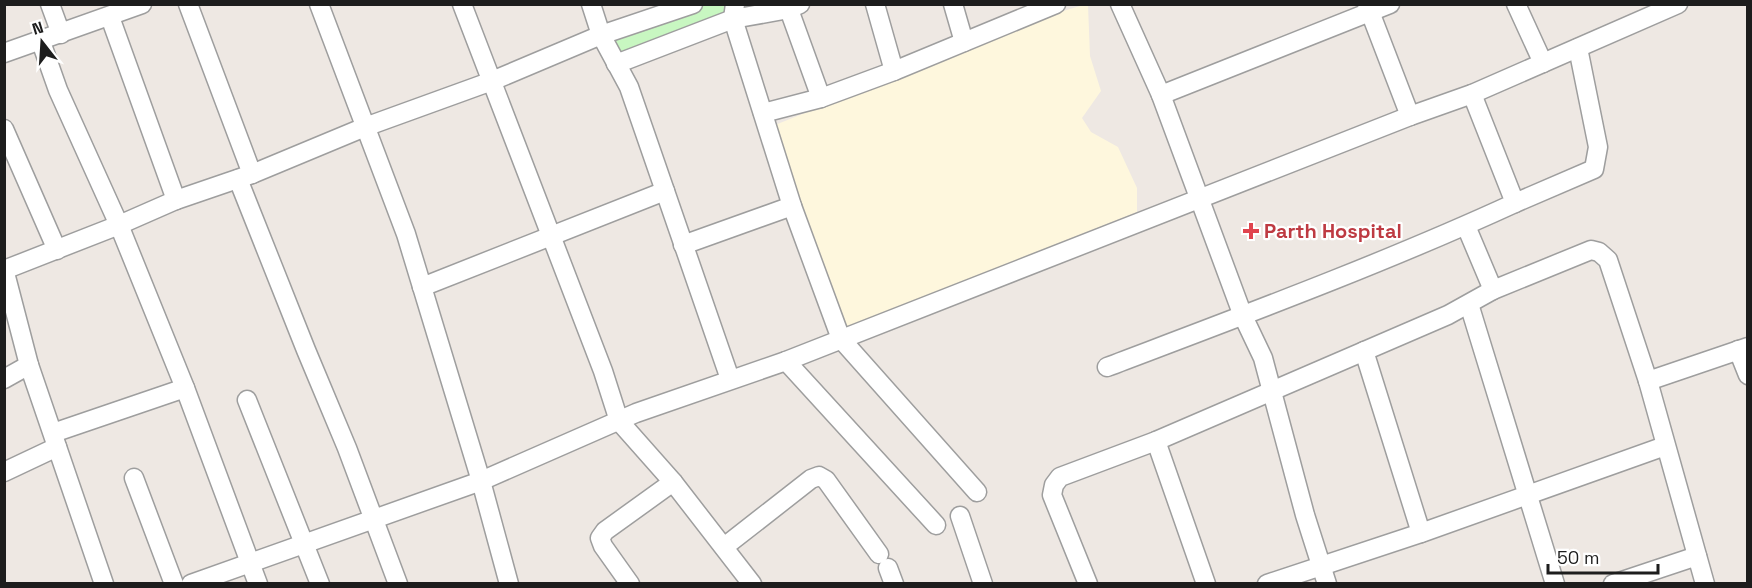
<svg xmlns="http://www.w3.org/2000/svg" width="1752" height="588" font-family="'Space Grotesk',sans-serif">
<rect width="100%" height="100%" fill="#eee8e3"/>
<path fill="#fef7dd" d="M 1083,5 L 1088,5 L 1090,56 L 1101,91 L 1082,118 L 1091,132 L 1118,147 L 1137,188 L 1137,212 L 845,328 L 770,127 L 1047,16 Z"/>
<path fill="#c8f7c1" d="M 693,5 L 731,5 L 733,19 L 616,64 L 610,32 Z"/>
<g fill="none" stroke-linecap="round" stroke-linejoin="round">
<defs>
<g id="minor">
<path d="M 50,4 L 61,34"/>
<path d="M 188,4 L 252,174"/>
<path d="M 319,4 L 406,234 L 481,481 L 509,584"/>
<path d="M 462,4 L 603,371 L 619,421 L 673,482 L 752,584"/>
<path d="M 591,4 L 601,35 L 629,87 L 730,379"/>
<path d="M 735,4 L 733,19 L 792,206 L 841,339 L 977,492"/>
<path d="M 787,4 L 821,98"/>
<path d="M 875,4 L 894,71"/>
<path d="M 953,4 L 964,42"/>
<path d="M 1120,4 L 1161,95 L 1243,316 L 1263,358 L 1305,515 L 1327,584"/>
<path d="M 1367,4 L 1410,116"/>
<path d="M 1516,4 L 1543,63"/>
<path d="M 110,17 L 176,200"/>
<path d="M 40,39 L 58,90 L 119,225 L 185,388 L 258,584"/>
<path d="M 4,53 L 142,4"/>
<path d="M 616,64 L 733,19 L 789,9 L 800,4"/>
<path d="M 1161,95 L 1390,4"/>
<path d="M 763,113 L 821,98 L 894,71 L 1056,4"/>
<path d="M 4,129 L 57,250"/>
<path d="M 238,179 L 306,350 L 347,448 L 398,584"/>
<path d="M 1515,203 L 1594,169 L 1598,147 L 1578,48"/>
<path d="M 1466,226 L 1493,290"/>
<path d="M 683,245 L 792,206"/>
<path d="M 4,269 L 29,365 L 104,584"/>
<path d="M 4,270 L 119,225 L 176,200 L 252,174 L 365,127 L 492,81 L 601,35 L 693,4"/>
<path d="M 422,287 L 665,191"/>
<path d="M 1469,304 L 1555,584"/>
<path d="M 1738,350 L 1748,375"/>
<path d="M 1364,351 L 1421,533"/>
<path d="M 786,361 L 936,525"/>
<path d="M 1107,367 C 1244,315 1382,264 1515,203 L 1472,94"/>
<path d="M 4,379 L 29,365"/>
<path d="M 1648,381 L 1748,347"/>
<path d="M 247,400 L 320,584"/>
<path d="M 53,433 L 185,388"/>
<path d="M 1156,441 L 1206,584"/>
<path d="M 4,472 L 57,447"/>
<path d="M 134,478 L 174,584"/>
<path d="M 960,516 L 983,584"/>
<path d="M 724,547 L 811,479 L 819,476 L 826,480 L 879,554"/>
<path d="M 888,568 L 894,584"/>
<path d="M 191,584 L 481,481 L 636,413 L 786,361 L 1410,116 L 1472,94 L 1678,4"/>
<path d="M 630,584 L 603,546 L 600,538 L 605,531 L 673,482"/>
<path d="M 1088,584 L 1052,495 L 1054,485 L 1060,477 L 1156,441 L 1448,315 L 1493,290 L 1591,250 L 1599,252 L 1608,260 L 1648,381 L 1705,584"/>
<path d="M 1267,584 L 1421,533 L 1665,446"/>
<path d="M 1613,584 L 1697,556"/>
</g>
</defs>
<use href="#minor" stroke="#9e9e9e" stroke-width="21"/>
<use href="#minor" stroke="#fff" stroke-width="18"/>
</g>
<path fill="#e0444e" stroke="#fff" stroke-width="2" d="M1248 222h6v6h6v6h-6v6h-6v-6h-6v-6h6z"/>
<g text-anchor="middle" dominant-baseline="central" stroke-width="4.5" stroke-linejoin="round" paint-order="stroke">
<g font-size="20" font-weight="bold" fill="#be3a42" stroke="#fff" text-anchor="start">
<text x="1264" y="231">Parth Hospital</text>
</g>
</g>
<rect width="1752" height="588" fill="none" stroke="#1d1d1d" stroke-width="12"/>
<g transform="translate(42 42) rotate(343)" stroke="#ffffff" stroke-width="4.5" paint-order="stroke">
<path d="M0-4.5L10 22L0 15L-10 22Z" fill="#1d1d1d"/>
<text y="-9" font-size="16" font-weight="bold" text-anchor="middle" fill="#1d1d1d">N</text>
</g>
<path d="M1548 564v9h110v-9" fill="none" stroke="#1d1d1d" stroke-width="3"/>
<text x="1557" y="564" font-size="18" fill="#1d1d1d" stroke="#ffffff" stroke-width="4.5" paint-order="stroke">50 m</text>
</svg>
